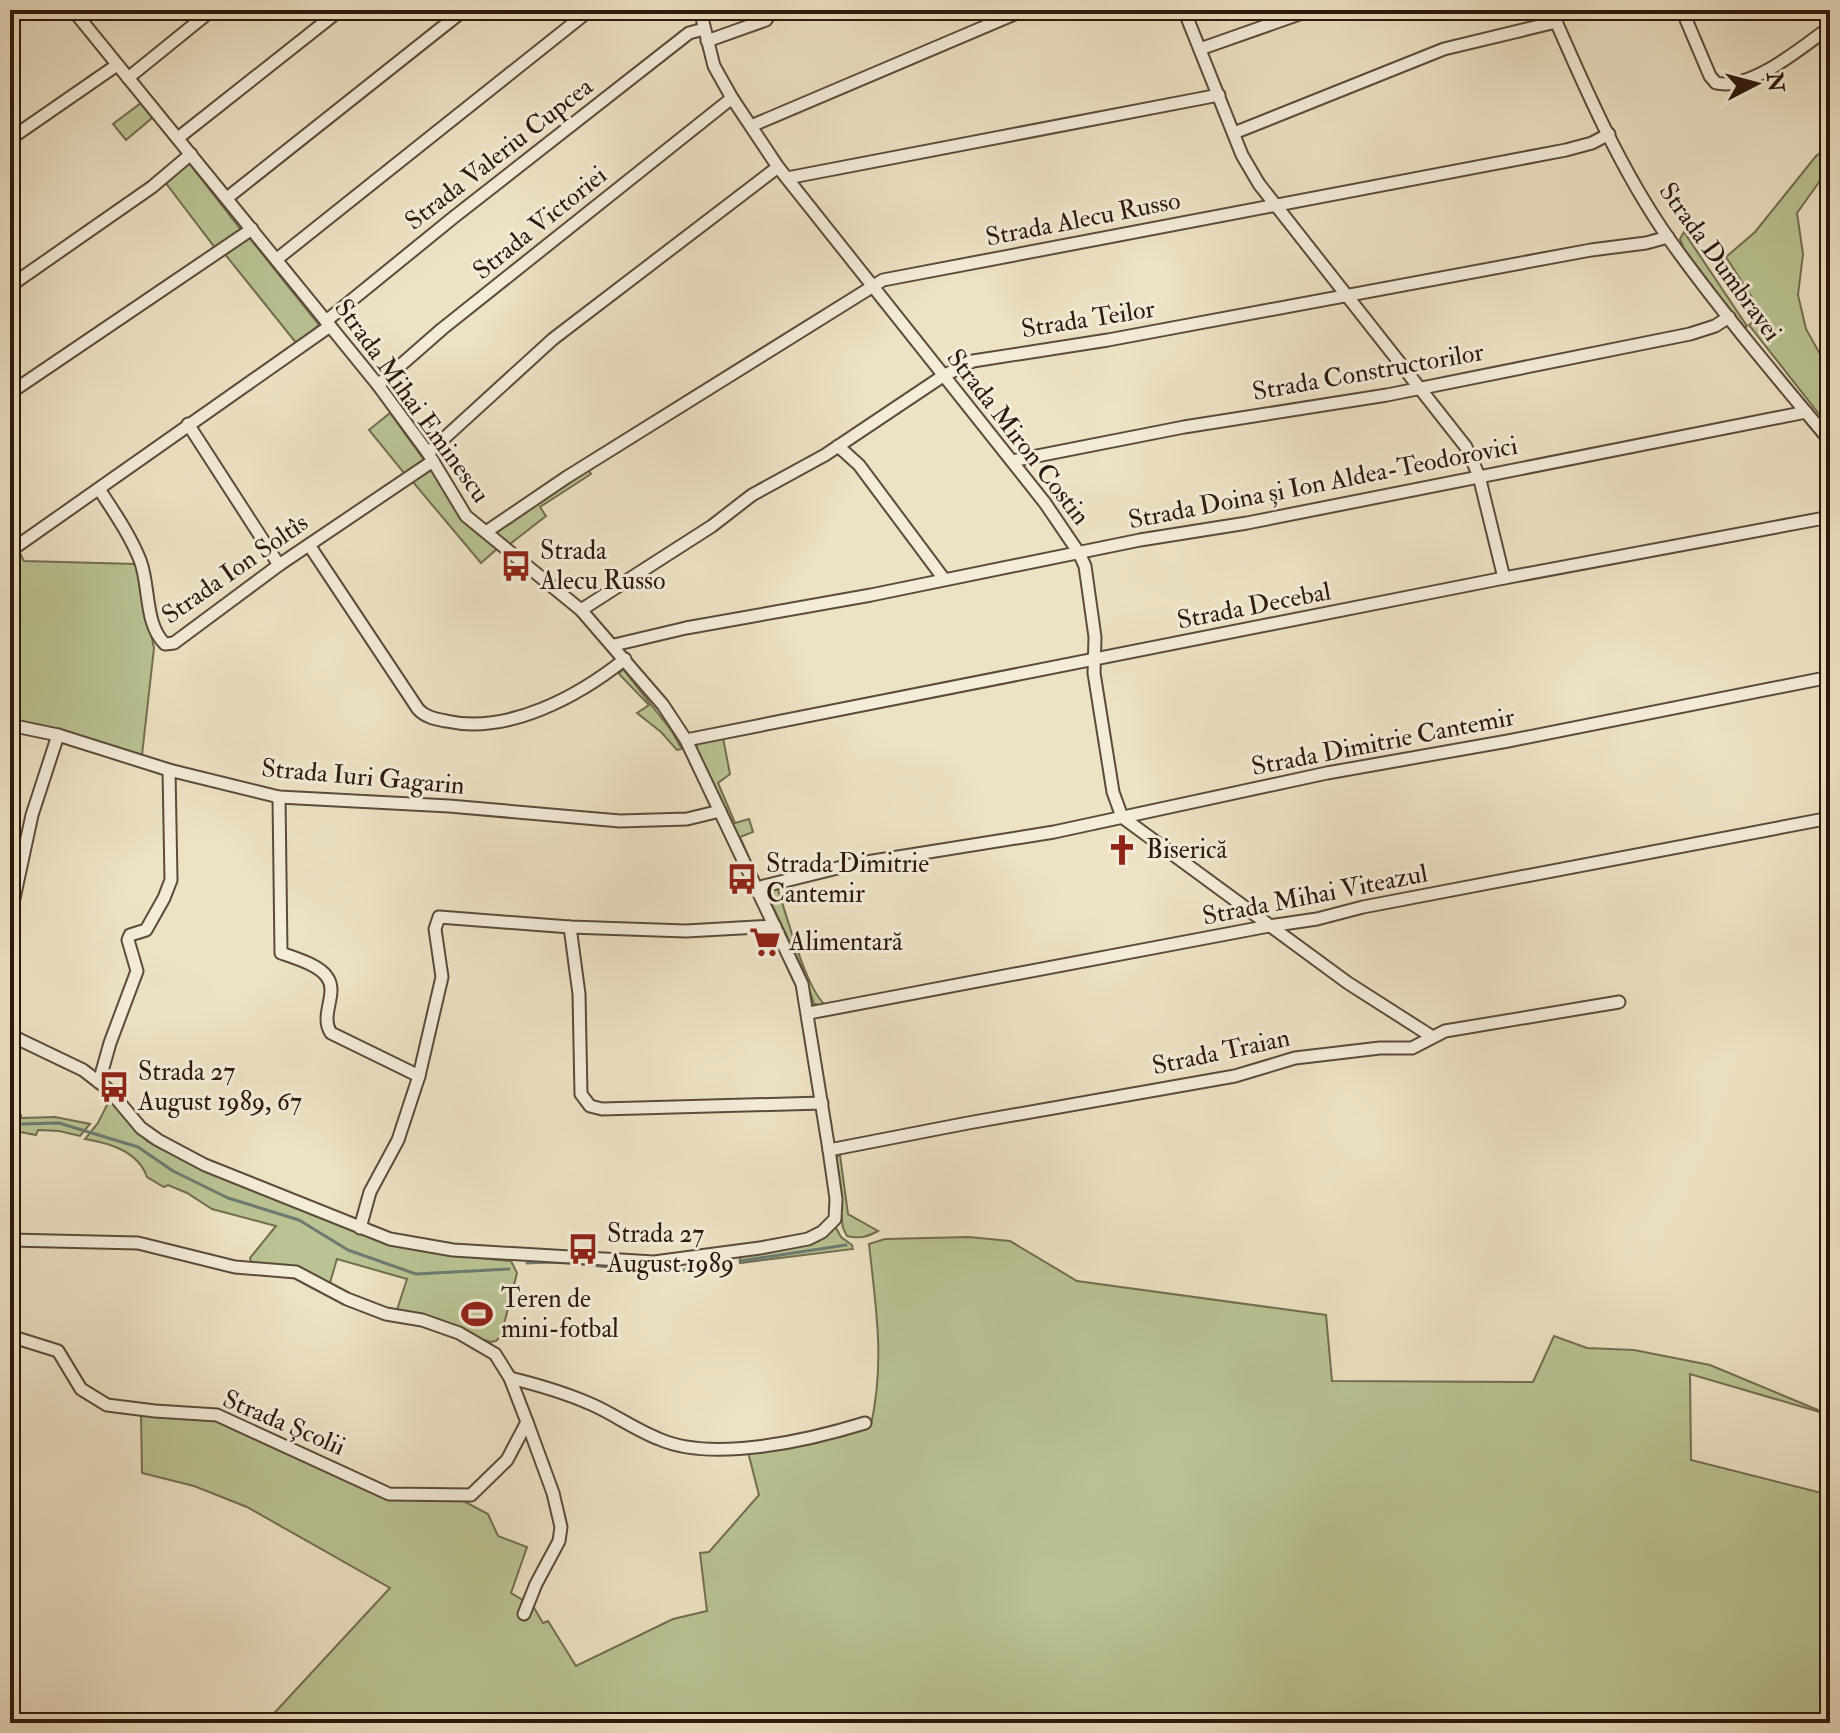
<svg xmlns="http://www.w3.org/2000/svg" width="1840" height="1733" font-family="'IM FELL Double Pica',serif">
<rect width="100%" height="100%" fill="#ede2c4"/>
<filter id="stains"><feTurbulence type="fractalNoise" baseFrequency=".0025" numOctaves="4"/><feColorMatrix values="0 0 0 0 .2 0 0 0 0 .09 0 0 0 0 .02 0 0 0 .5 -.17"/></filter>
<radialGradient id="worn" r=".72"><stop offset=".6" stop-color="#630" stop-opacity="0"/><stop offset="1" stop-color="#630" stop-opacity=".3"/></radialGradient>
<g fill="#bac393" stroke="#736e50" stroke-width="2">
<path d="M 141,103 L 152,118 L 126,140 L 113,124 Z"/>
<path d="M 1830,145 L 1830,167 L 1797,213 L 1803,254 L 1798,295 L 1806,329 L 1830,372 L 1830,428 L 1749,325 L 1763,315 L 1726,257 L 1755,232 L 1816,156 Z"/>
<path d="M 189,163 L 241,230 L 216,249 L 165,182 Z"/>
<path d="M 1684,232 L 1747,326 L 1744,329 L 1684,249 L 1680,239 Z"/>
<path d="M 248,236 L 319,325 L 297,344 L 224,253 Z"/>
<path d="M 390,413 L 424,460 L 404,473 L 369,430 Z"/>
<path d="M 432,469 C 451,505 467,523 498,548 L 481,563 L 413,482 L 406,481 Z"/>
<path d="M 588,469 L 591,474 L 540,507 L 546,516 L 510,544 L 498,536 L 497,531 Z"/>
<path d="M 21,555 L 24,561 L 136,564 L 154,648 L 142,755 L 10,719 L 10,558 Z"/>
<path d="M 623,669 L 671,730 L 682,749 L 677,750 L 661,732 L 637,713 L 649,705 L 619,674 Z"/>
<path d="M 723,738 L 730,774 L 718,783 L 735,823 L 749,819 L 753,832 L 740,837 L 757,877 L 696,747 L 699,743 Z"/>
<path d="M 777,887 C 786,912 807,994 827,1006 L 814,1004 L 803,970 L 766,892 L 767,889 Z"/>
<path d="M 110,1099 L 147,1141 L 187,1162 L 384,1243 L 447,1255 L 511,1261 L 517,1273 L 501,1336 L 496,1341 L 490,1342 L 423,1317 L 396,1313 L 407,1279 L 337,1259 L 329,1286 L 296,1269 L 243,1263 L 251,1262 L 250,1258 L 276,1226 L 212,1209 L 187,1193 L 168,1185 L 164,1187 L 147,1177 C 138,1151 109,1143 85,1139 L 98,1123 Z"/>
<path d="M 10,1112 L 21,1115 L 21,1118 L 55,1117 L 90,1124 L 80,1136 L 59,1131 L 38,1130 L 36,1135 L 10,1130 Z"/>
<path d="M 840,1155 L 848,1214 L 878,1231 C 867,1237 859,1239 847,1236 L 843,1228 L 837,1189 L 841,1188 L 836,1157 Z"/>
<path d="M 835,1226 L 841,1237 L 852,1245 L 853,1249 L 740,1263 L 740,1255 Z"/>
<path d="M 969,1237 L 1010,1241 L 1077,1281 L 1326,1315 L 1332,1381 L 1533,1382 L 1554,1336 L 1587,1348 L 1634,1350 L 1710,1365 L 1830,1415 L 1690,1374 L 1691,1460 L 1830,1495 L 1830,1723 L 265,1723 L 390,1588 L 247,1507 L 194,1486 L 142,1473 L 141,1414 L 203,1415 L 223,1422 L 386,1498 L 458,1498 L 488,1514 L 498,1536 L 527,1547 L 511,1593 L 533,1606 L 543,1623 L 548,1621 L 576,1666 L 673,1619 L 707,1611 L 700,1553 L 709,1552 L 759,1495 L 748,1452 L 816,1443 L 871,1425 C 885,1360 876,1309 869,1244 L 885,1239 Z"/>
</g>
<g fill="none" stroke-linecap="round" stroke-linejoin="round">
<g stroke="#6d7b72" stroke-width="3">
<path d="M 10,1121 L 20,1124 L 59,1123 L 138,1147 L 173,1171 L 228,1198 L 299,1220 L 348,1250 L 416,1274 L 509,1269"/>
<path d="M 740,1261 L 846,1245"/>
<path d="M 527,1263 C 570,1259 613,1270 656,1271 C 679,1272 702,1268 724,1264"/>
</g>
<defs>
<g id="minor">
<path d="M 700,10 L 714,66 L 732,98 L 778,167 L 1045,503 L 1079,553 L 1085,566 L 1095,637 L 1094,673 L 1113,792 L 1122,817 L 1348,983 L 1431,1036"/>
<path d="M 1184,10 L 1242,155 L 1259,184 L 1466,447 L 1479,476 L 1504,578"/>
<path d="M 1551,10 C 1584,86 1621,171 1669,239 C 1719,309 1775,375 1830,441"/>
<path d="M 1682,10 L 1710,76 L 1716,83 C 1751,91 1802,47 1830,27"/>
<path d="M 707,41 L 766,20 L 772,10"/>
<path d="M 1200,49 L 1311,10"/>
<path d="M 128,78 L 212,10"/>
<path d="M 751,126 L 1024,10"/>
<path d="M 1234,133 L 1444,49 L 1556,22"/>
<path d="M 178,138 L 340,10"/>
<path d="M 10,139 L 117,65"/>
<path d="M 787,178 L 1219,95"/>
<path d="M 227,198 L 464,10"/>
<path d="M 277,259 L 590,10"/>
<path d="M 10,286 L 152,187 L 191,154"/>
<path d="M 326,321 L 454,217 L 689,33 L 704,29"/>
<path d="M 378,385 L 442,329 L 732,98"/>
<path d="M 10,393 L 252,229"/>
<path d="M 188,424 L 279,565"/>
<path d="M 838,446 L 859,465 L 944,579"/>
<path d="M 428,453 L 553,339 L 778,167"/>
<path d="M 1012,461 L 1184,427 L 1387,395 L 1690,334 L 1715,326 L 1729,317"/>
<path d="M 99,489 C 114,512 130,535 140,560 C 150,585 144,624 165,644 L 174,643 L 279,565 L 433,461"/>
<path d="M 486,532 L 567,477 L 883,280 L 1566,150 L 1592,143 L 1609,134"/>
<path d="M 309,545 L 418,709 C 425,717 435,719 446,721 C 508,735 579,696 625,659"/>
<path d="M 10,551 L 330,326"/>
<path d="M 581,610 L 712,526 L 752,495 L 825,455 L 943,376 L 973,361 L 1108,340 L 1591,250 L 1646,243 L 1668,237"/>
<path d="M 614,645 L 686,628 L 871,595 L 1140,540 L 1247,523 L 1806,412"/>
<path d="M 10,725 L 58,735 L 169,770 L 279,797 L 449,806 L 620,821 L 687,819 L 720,811"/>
<path d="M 686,740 L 1504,578 L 1830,517"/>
<path d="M 279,797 L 281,953 C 295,958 319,965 327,977 C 339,993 319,1015 331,1033 L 419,1076 L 398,1140 L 370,1192 L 360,1228"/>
<path d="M 756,888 L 854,864 L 1054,832 L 1327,773 L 1508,741 L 1830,677"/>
<path d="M 10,917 L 32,815 L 58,735"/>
<path d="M 570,927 L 579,994 L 581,1094 L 590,1106 L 602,1109 L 822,1103"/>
<path d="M 809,1013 L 1269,926 L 1317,919 L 1363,907 L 1830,818"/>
<path d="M 10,1035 L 83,1070 L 109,1090 L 141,1128 L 158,1140 L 205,1165 L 390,1239 L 453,1250 L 654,1262 L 760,1248 L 808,1239 L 822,1232 L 835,1219 L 836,1199 L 829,1150 L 802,984 L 686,740 L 663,705 L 581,610 L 466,516 L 428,453 L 378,385 L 73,10"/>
<path d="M 419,1076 L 442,977 L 435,929 L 439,917 L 570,927 L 686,931 L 775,926"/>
<path d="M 99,1082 L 110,1043 L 137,971 L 128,940 L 130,935 L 146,930 L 164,898 L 171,880 L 169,770"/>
<path d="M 829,1150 L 968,1123 L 1235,1076 L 1295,1058 L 1380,1048 L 1412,1048 L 1445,1031 L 1619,1002"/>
<path d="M 10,1240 L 138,1243 L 235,1267 L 296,1272 L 347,1299 L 386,1314 L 422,1320 L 459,1333 L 495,1354 L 510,1378 L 527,1422 L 553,1493 L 561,1527 L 559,1541 L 536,1584 L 524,1614"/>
<path d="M 10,1336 L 58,1351 L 81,1389 L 107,1405 L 155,1411 L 217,1415 L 389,1494 L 471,1495 L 507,1460 L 527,1422"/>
<path d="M 510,1378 C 539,1385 566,1393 593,1405 C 615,1415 636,1430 659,1439 C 713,1463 810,1440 865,1423"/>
</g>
</defs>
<use href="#minor" stroke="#5c4a3b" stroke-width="15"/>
<use href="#minor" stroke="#f3ecd9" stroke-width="11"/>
</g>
<defs>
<symbol id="bus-bare" viewBox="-9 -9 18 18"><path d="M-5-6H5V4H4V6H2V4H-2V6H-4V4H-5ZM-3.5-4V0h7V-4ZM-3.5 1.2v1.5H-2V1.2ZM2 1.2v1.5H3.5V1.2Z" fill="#8f2418" stroke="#f3ecd9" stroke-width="2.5" paint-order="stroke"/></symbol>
<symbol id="church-bare" viewBox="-9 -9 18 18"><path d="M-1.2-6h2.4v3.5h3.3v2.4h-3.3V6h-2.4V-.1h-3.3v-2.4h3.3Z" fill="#8f2418" stroke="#f3ecd9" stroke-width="2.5" paint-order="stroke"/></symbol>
<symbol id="supermarket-bare" viewBox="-9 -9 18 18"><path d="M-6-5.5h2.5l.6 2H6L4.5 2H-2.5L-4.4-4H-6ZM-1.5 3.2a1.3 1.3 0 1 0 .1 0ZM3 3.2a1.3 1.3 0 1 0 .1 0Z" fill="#8f2418" stroke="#f3ecd9" stroke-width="2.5" paint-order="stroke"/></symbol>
<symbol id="stadium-bare" viewBox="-9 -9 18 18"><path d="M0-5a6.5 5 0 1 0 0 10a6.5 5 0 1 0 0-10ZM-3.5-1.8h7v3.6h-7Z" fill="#8f2418" stroke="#f3ecd9" stroke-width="2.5" paint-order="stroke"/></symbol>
</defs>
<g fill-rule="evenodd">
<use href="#bus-bare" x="494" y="544" width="44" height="44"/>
<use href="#church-bare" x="1100" y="828" width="44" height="44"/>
<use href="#bus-bare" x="720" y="857" width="44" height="44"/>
<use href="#supermarket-bare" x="743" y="920" width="44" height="44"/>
<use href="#bus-bare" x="92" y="1065" width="44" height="44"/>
<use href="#bus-bare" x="561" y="1227" width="44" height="44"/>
<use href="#stadium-bare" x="455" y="1292" width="44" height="44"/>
</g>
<g text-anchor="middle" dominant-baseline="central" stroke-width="6" stroke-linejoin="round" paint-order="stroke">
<g font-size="26" fill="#2c180d" stroke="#f3ecd9">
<text transform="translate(499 154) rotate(-38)">Strada Valeriu Cupcea</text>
<text transform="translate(1083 219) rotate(-11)">Strada Alecu Russo</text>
<text transform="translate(540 223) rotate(-39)">Strada Victoriei</text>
<text transform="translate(1720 262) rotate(54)">Strada Dumbravei</text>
<text transform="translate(1088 319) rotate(-9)">Strada Teilor</text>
<text transform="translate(1368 372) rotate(-10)">Strada Constructorilor</text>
<text transform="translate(412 401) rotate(54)">Strada Mihai Eminescu</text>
<text transform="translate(1018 437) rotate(52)">Strada Miron Costin</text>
<text transform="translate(1323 483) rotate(-11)">Strada Doina și Ion Aldea-Teodorovici</text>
<text transform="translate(235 569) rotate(-35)">Strada Ion Soltîs</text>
<text transform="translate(1254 606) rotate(-11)">Strada Decebal</text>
<text transform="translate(1383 742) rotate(-11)">Strada Dimitrie Cantemir</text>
<text transform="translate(363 777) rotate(5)">Strada Iuri Gagarin</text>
<text transform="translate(1315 895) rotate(-11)">Strada Mihai Viteazul</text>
<text transform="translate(1221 1052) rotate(-12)">Strada Traian</text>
<text transform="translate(284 1423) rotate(23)">Strada Școlii</text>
</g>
<g font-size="26" fill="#2c180d" stroke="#f3ecd9" text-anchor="start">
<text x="540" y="551">Strada<tspan x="540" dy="30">Alecu Russo</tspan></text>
<text x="1146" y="850">Biserică</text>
<text x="766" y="864">Strada Dimitrie<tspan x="766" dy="30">Cantemir</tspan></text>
<text x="789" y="942">Alimentară</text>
<text x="138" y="1072">Strada 27<tspan x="138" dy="30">August 1989, 67</tspan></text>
<text x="607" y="1234">Strada 27<tspan x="607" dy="30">August 1989</tspan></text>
<text x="501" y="1299">Teren de<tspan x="501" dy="30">mini-fotbal</tspan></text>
</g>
</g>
<rect width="1840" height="1733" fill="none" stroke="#ede2c4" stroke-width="40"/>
<rect x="12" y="12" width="1816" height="1709" fill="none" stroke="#2c180d" stroke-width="4"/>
<rect x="20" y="20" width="1800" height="1693" fill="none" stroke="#2c180d" stroke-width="2"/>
<g transform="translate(1756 84) rotate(84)" stroke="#f3ecd9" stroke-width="6" paint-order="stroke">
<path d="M0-6L14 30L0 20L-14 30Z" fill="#2c180d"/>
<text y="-12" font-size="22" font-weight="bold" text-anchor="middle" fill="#2c180d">N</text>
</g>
<rect width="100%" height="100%" filter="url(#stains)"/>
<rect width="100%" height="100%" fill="url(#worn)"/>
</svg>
